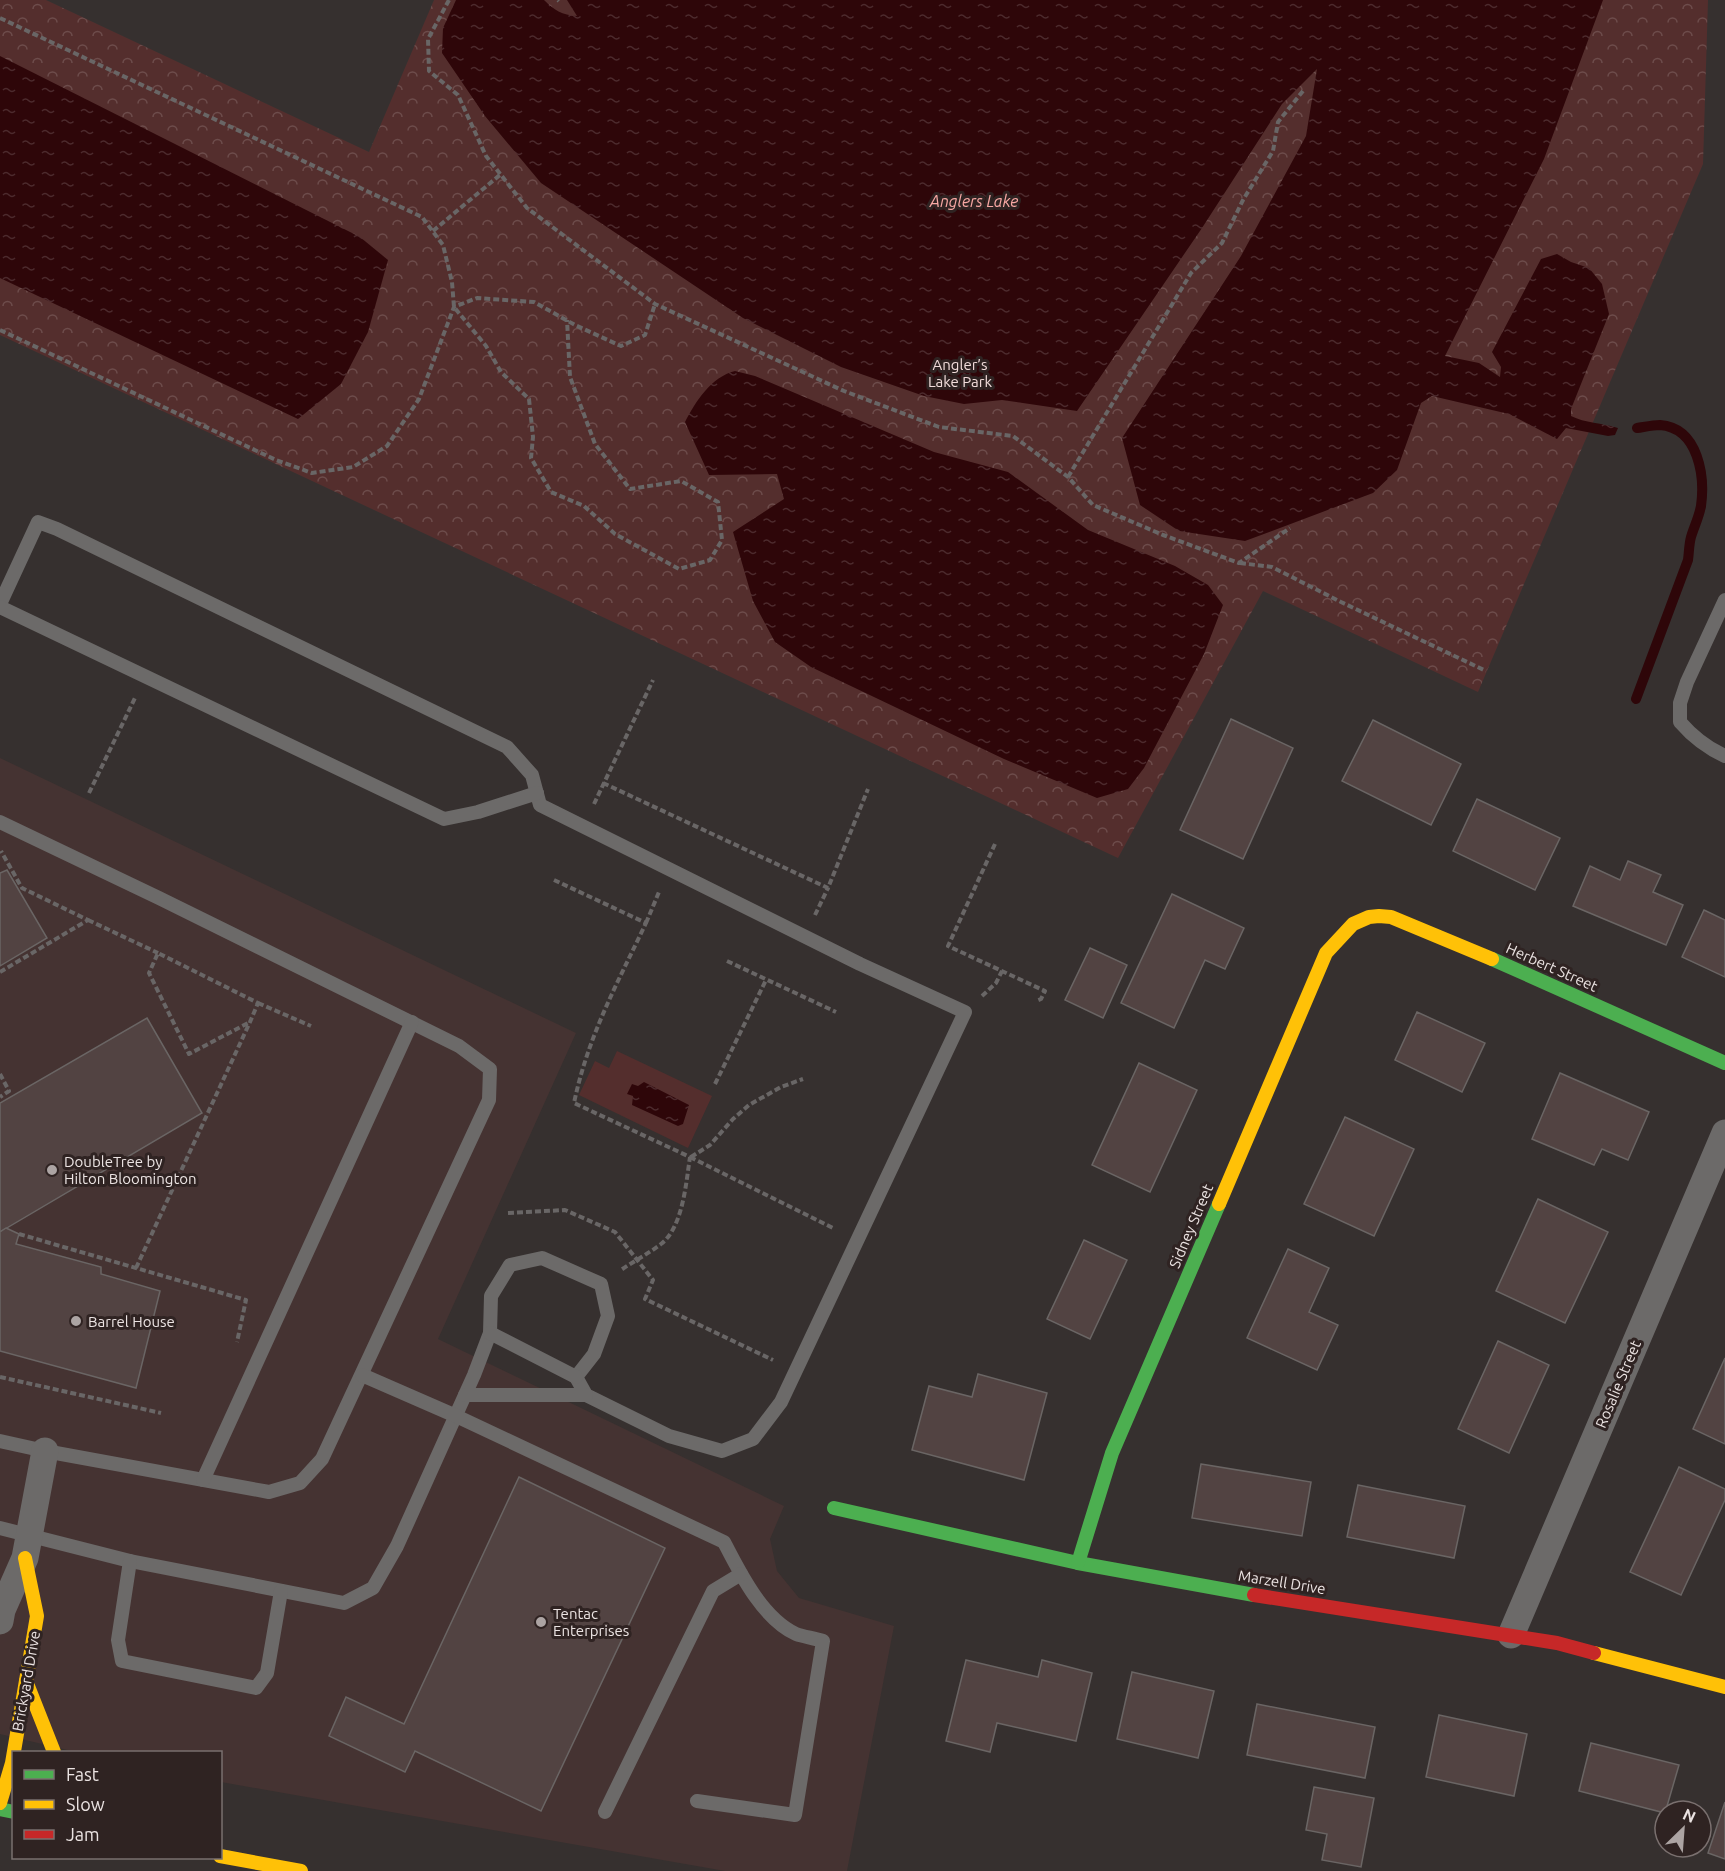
<svg xmlns="http://www.w3.org/2000/svg" width="1725" height="1871" font-family="Ubuntu,sans-serif">
<defs>
<pattern id="forest-crowns" width="20" height="18" patternUnits="userSpaceOnUse" patternTransform="scale(1.5)"><rect width="20" height="18" fill="#542e2d"/><path d="M2 6a3 3 0 1 1 6 0M12 15a3 3 0 1 1 6 0" fill="none" stroke="#6d4c4b"/></pattern>
<pattern id="water-ripples" width="26" height="14" patternUnits="userSpaceOnUse" patternTransform="scale(1.5)"><rect width="26" height="14" fill="#2e0609"/><path d="M2 4q2-2 4 0t4 0M15 11q2-2 4 0t4 0" fill="none" stroke="#4c2a2d"/></pattern>
</defs>
<rect width="100%" height="100%" fill="#36302f"/>
<path fill="#453332" d="M 0,758 L 576,1033 L 438,1339 L 784,1506 L 770,1539 L 777,1571 L 799,1598 L 894,1626 L 847,1871 L 725,1871 L 221,1782 L 220,1752 L 76,1752 L 0,1734 Z"/>
<path fill="url(#forest-crowns)" d="M 0,0 L 46,0 L 369,152 L 434,0 L 1708,0 L 1703,164 L 1478,692 L 1263,591 L 1118,858 L 0,335 Z"/>
<path fill="#542e2d" d="M 617,1051 L 712,1096 L 688,1148 L 579,1095 L 595,1061 L 609,1068 Z"/>
<g fill="url(#water-ripples)">
<path d="M 456,0 L 544,0 C 554,10 562,15 577,16 L 567,0 L 1603,0 L 1544,159 L 1445,356 L 1479,363 L 1500,377 L 1501,367 L 1492,352 L 1541,259 L 1557,254 L 1571,262 L 1589,268 L 1602,284 L 1609,314 L 1571,409 L 1571,416 C 1585,423 1602,423 1618,428 L 1615,435 L 1608,436 L 1566,428 L 1557,439 L 1509,414 L 1432,396 L 1421,403 L 1397,470 L 1373,493 L 1245,541 L 1179,531 L 1140,505 L 1122,438 L 1241,256 L 1306,136 L 1317,69 L 1282,104 L 1202,228 L 1077,411 L 1002,400 L 964,404 L 924,396 L 841,367 L 743,318 L 541,183 L 485,116 L 442,53 L 443,28 Z"/>
<path d="M 0,56 L 360,237 L 388,260 L 368,332 L 341,384 L 298,419 L 0,278 Z"/>
<path d="M 735,371 L 755,376 L 934,452 L 1008,472 L 1088,530 L 1175,566 L 1208,585 L 1223,605 L 1204,654 L 1144,768 L 1128,789 L 1097,798 L 1004,759 L 811,667 L 775,642 L 753,601 L 733,532 L 784,499 L 777,474 L 709,475 L 685,422 C 696,401 711,377 735,371 Z"/>
<path d="M 644,1082 L 689,1105 L 683,1124 L 678,1126 L 632,1105 L 633,1096 L 627,1094 L 632,1084 L 638,1086 Z"/>
</g>
<g fill="none" stroke-linecap="round" stroke-linejoin="round">
<path stroke="#2e0609" stroke-width="10" d="M 1636,699 L 1688,560 C 1689,553 1689,544 1691,537 C 1694,527 1699,517 1701,506 C 1705,477 1699,428 1660,425 C 1653,425 1644,427 1637,428"/>
</g>
<g fill="#524342" stroke="#6a6564" stroke-width="1.5">
<path d="M 1231,719 L 1293,748 L 1243,859 L 1180,830 Z"/>
<path d="M 1373,720 L 1461,764 L 1431,825 L 1342,781 Z"/>
<path d="M 1477,799 L 1560,838 L 1535,890 L 1453,851 Z"/>
<path d="M 1628,861 L 1661,875 L 1653,892 L 1683,905 L 1666,945 L 1573,906 L 1590,866 L 1620,880 Z"/>
<path d="M 7,870 L 47,938 L 0,966 L 0,873 Z"/>
<path d="M 1172,894 L 1244,928 L 1225,969 L 1205,960 L 1174,1028 L 1121,1003 Z"/>
<path d="M 1704,910 L 1725,920 L 1725,977 L 1682,957 Z"/>
<path d="M 1090,948 L 1127,965 L 1103,1018 L 1065,1000 Z"/>
<path d="M 1417,1012 L 1485,1043 L 1462,1092 L 1395,1060 Z"/>
<path d="M 147,1018 L 202,1113 L 0,1232 L 0,1103 Z"/>
<path d="M 1139,1063 L 1197,1090 L 1150,1192 L 1092,1165 Z"/>
<path d="M 1560,1073 L 1649,1112 L 1628,1160 L 1602,1149 L 1594,1165 L 1532,1139 Z"/>
<path d="M 1345,1117 L 1414,1149 L 1374,1236 L 1304,1204 Z"/>
<path d="M 1538,1199 L 1608,1232 L 1565,1323 L 1496,1291 Z"/>
<path d="M 6,1228 L 19,1234 L 16,1244 L 101,1267 L 101,1274 L 160,1291 L 136,1388 L 0,1351 L 0,1232 Z"/>
<path d="M 1084,1240 L 1127,1260 L 1090,1339 L 1047,1319 Z"/>
<path d="M 1288,1249 L 1329,1268 L 1309,1312 L 1338,1325 L 1317,1370 L 1247,1338 Z"/>
<path d="M 1498,1341 L 1549,1365 L 1509,1453 L 1458,1429 Z"/>
<path d="M 1725,1358 L 1725,1444 L 1693,1429 Z"/>
<path d="M 978,1374 L 1047,1393 L 1024,1480 L 912,1450 L 929,1386 L 972,1397 Z"/>
<path d="M 1201,1464 L 1311,1482 L 1302,1536 L 1192,1518 Z"/>
<path d="M 1679,1467 L 1725,1489 L 1725,1500 L 1681,1595 L 1630,1572 Z"/>
<path d="M 519,1477 L 665,1548 L 541,1811 L 415,1751 L 405,1772 L 329,1736 L 346,1697 L 404,1724 Z"/>
<path d="M 1358,1485 L 1465,1506 L 1454,1558 L 1347,1537 Z"/>
<path d="M 966,1660 L 1038,1677 L 1042,1660 L 1092,1673 L 1076,1741 L 997,1723 L 990,1752 L 946,1741 Z"/>
<path d="M 1132,1672 L 1214,1691 L 1198,1758 L 1117,1739 Z"/>
<path d="M 1257,1704 L 1375,1727 L 1365,1778 L 1247,1755 Z"/>
<path d="M 1439,1715 L 1527,1734 L 1514,1796 L 1426,1777 Z"/>
<path d="M 1591,1743 L 1679,1765 L 1665,1813 L 1579,1791 Z"/>
<path d="M 1314,1787 L 1374,1798 L 1361,1867 L 1322,1860 L 1327,1834 L 1306,1830 Z"/>
<path d="M 1725,1802 L 1725,1859 L 1708,1853 Z"/>
</g>
<g fill="none" stroke-linecap="round" stroke-linejoin="round">
<g stroke="#696666" stroke-width="4" stroke-dasharray="6 3" stroke-linecap="butt">
<path d="M 449,0 L 428,39 L 429,71 L 458,95 L 486,156 L 527,208 L 655,304 L 844,391 L 939,427 L 1013,436 L 1068,477 L 1093,505 L 1163,535 L 1239,563 L 1290,528"/>
<path d="M 558,0 L 559,1"/>
<path d="M 0,18 L 422,217 L 443,245 L 452,282 L 454,307 L 486,346 L 501,372 L 529,399 L 533,437 L 531,458 L 551,492 L 584,506 L 615,534 L 679,569 L 710,560 L 722,540 L 718,502 L 681,481 L 630,489 L 595,444 L 570,377 L 567,320"/>
<path d="M 433,231 L 501,174"/>
<path d="M 0,330 L 276,460 L 312,473 L 353,467 L 387,446 L 419,399 L 454,307 L 477,298 L 534,302 L 575,325 L 621,346 L 645,335 L 655,304"/>
<path d="M 1068,477 L 1191,273 L 1222,243 L 1243,200 L 1273,151 L 1278,122 L 1303,91"/>
<path d="M 1240,563 L 1272,567 L 1341,602 L 1486,671"/>
<path d="M 603,783 L 828,888 L 868,789"/>
<path d="M 89,793 L 135,698"/>
<path d="M 594,804 L 653,680"/>
<path d="M 995,844 L 948,946 L 1045,991 L 1041,999 L 1036,1001"/>
<path d="M 554,880 L 646,923 C 617,984 588,1036 574,1103 L 690,1157 C 686,1183 683,1227 661,1244 C 648,1254 634,1261 621,1270"/>
<path d="M 815,915 L 828,888"/>
<path d="M 88,920 L 158,953"/>
<path d="M 646,923 L 659,892"/>
<path d="M 727,961 L 836,1012"/>
<path d="M 0,972 L 88,920 L 22,888 L 1,851"/>
<path d="M 982,996 L 996,983 L 1002,971"/>
<path d="M 258,1003 L 311,1026"/>
<path d="M 0,1074 L 9,1091 L 0,1097"/>
<path d="M 715,1084 L 766,980"/>
<path d="M 690,1157 L 835,1229"/>
<path d="M 691,1157 L 710,1145 L 733,1119 L 749,1105 L 781,1087 L 803,1079"/>
<path d="M 508,1213 L 565,1210 L 615,1232 L 653,1280 L 645,1299 L 773,1360"/>
<path d="M 19,1234 L 246,1300 L 237,1342"/>
<path d="M 136,1268 L 250,1022 L 258,1003 L 158,953 L 149,973 L 189,1054 L 250,1022"/>
<path d="M 0,1377 L 161,1413"/>
</g>
<g stroke="#6c6a69" stroke-width="14">
<path d="M 1725,600 L 1687,682 L 1680,703 L 1680,722 C 1693,737 1707,748 1725,756"/>
<path d="M 0,604 L 38,522 L 57,529 L 507,747 L 532,775 L 540,805 L 860,964 L 965,1012 L 781,1402 L 753,1439 L 722,1451 L 669,1436 L 586,1395 L 576,1377 L 594,1354 L 608,1316 L 601,1284 L 542,1258 L 510,1265 L 491,1296 L 490,1333 L 474,1375 L 397,1546 L 373,1588 L 344,1603 L 130,1561 L 0,1528"/>
<path d="M 0,607 L 444,819 L 478,812 L 537,793"/>
<path d="M 0,822 L 159,898 L 459,1046 L 490,1069 L 489,1100 L 322,1459 L 300,1483 L 269,1492 L 45,1451 L 0,1441"/>
<path d="M 490,1333 L 576,1377"/>
<path d="M 362,1375 L 456,1416 L 724,1542 C 740,1573 762,1618 796,1634 C 804,1637 814,1638 823,1641 L 795,1815 L 697,1801"/>
<path d="M 465,1395 L 586,1395"/>
<path d="M 203,1480 L 412,1022"/>
<path d="M 130,1561 L 118,1640 L 122,1661 L 256,1688 L 267,1673 L 281,1591"/>
<path d="M 605,1812 L 713,1591 L 741,1574"/>
</g>
<g stroke="#6c6a69" stroke-width="27">
<path d="M 0,1621 L 2,1610 L 25,1558 L 45,1451"/>
<path d="M 1511,1635 L 1725,1133"/>
</g>
<g stroke="#4caf50" stroke-width="14">
<path d="M 1492,959 L 1725,1063"/>
<path d="M 834,1508 L 1078,1563 L 1254,1595"/>
<path d="M 1078,1563 L 1112,1453 L 1219,1204"/>
<path d="M 0,1809 L 14,1812"/>
</g>
<g stroke="#ffc107" stroke-width="14">
<path d="M 1219,1204 L 1326,953 L 1353,924 L 1369,917 L 1379,916 L 1391,917 L 1492,959"/>
<path d="M 1594,1653 L 1725,1687"/>
<path d="M 26,1681 L 54,1752"/>
<path d="M 0,1803 L 12,1763 L 37,1616 L 25,1558"/>
<path d="M 220,1856 L 301,1871"/>
</g>
<path stroke="#c62828" stroke-width="14" d="M 1254,1595 L 1557,1643 L 1594,1653"/>
</g>
<g fill="#aca4a3" stroke="#2f2322" stroke-width="2">
<circle cx="52" cy="1170" r="6"/>
<circle cx="76" cy="1321" r="6"/>
<circle cx="541" cy="1622" r="6"/>
</g>
<g text-anchor="middle" dominant-baseline="central" stroke-width="6" stroke-linejoin="round" paint-order="stroke">
<g font-size="15" fill="#f1dcda" stroke="#2f2322">
<text x="960" y="364">Angler’s<tspan x="960" dy="17">Lake Park</tspan></text>
</g>
<g font-size="15" fill="#ebe3e2" stroke="#2f2322">
<text transform="translate(1552 967) rotate(24)">Herbert Street</text>
<text transform="translate(1191 1226) rotate(-67)">Sidney Street</text>
<text transform="translate(1618 1384) rotate(-67)">Rosalie Street</text>
<text transform="translate(1282 1582) rotate(9)">Marzell Drive</text>
<text transform="translate(26 1681) rotate(-80)">Brickyard Drive</text>
</g>
<g font-size="15" fill="#ebe3e2" stroke="#2f2322" text-anchor="start">
<text x="64" y="1161">DoubleTree by<tspan x="64" dy="17">Hilton Bloomington</tspan></text>
<text x="88" y="1321">Barrel House</text>
<text x="553" y="1613">Tentac<tspan x="553" dy="17">Enterprises</tspan></text>
</g>
<g font-size="16" font-style="italic" fill="#f8a8a4" stroke="#2f2322">
<text x="974" y="201">Anglers Lake</text>
</g>
</g>
<rect x="12" y="1751" width="210" height="108" fill="#2f2322" stroke="#7a706f" stroke-width="1.5"/>
<rect x="24" y="1770" width="30" height="9" fill="#4caf50" stroke="#7a706f" stroke-width="1.5"/>
<text x="66" y="1781" font-size="18" fill="#ebe3e2">Fast</text>
<rect x="24" y="1800" width="30" height="9" fill="#ffc107" stroke="#7a706f" stroke-width="1.5"/>
<text x="66" y="1811" font-size="18" fill="#ebe3e2">Slow</text>
<rect x="24" y="1830" width="30" height="9" fill="#c62828" stroke="#7a706f" stroke-width="1.5"/>
<text x="66" y="1841" font-size="18" fill="#ebe3e2">Jam</text>
<g transform="translate(1683 1829) rotate(25)"><circle r="28" fill="#2f2322" stroke="#7a706f" stroke-width="1.5"/>
<path d="M0-4.5L10 22L0 15L-10 22Z" fill="#aca4a3"/>
<text y="-9" font-size="16" font-weight="bold" text-anchor="middle" fill="#ebe3e2">N</text>
</g>
</svg>
